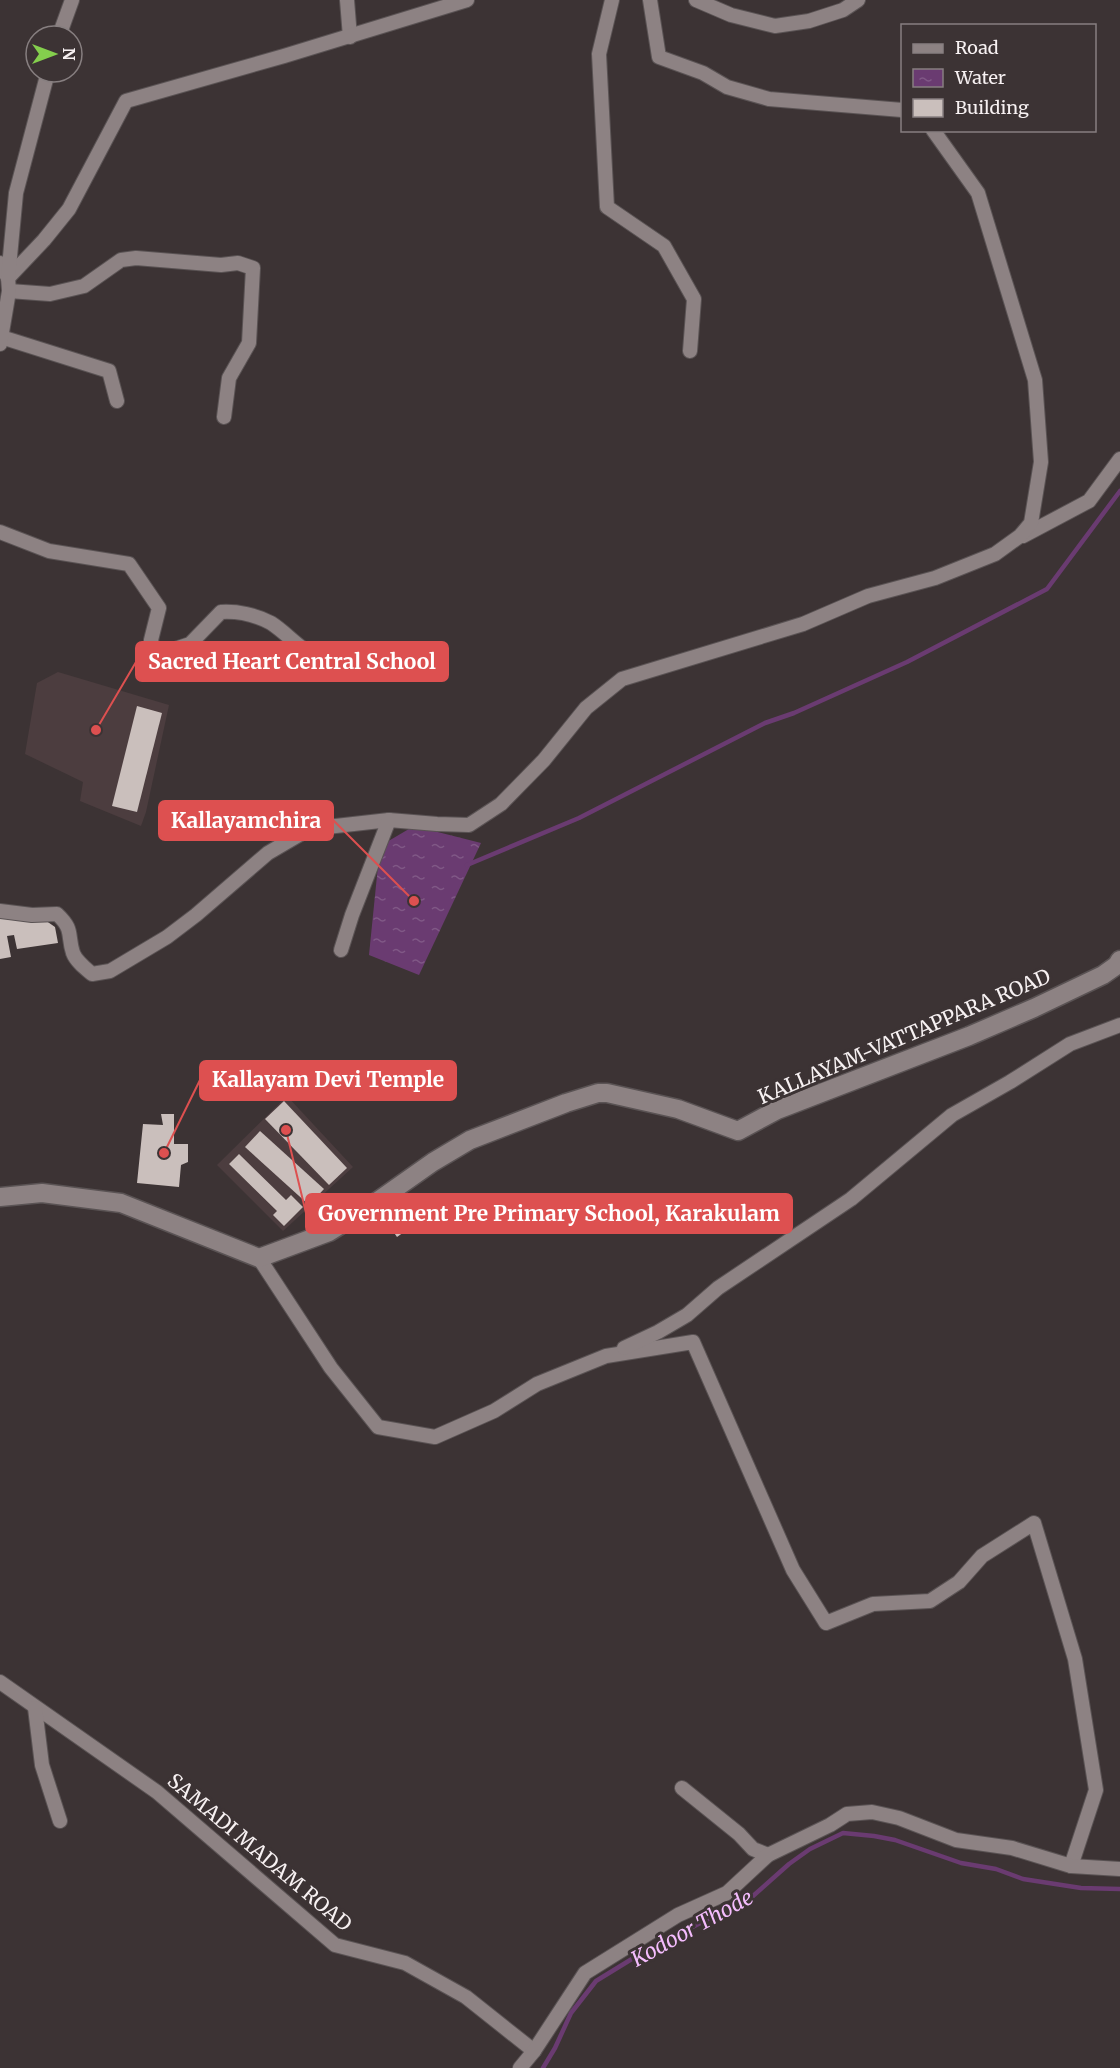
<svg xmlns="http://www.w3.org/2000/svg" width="1120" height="2068" font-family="Merriweather,serif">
<defs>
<pattern id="water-ripples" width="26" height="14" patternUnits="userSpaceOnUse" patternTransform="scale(1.5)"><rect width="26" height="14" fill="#6a3b71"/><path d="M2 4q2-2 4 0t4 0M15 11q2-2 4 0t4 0" fill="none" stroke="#805886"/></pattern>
</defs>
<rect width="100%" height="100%" fill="#3c3334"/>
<g fill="#4c3d3f">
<path d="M 58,672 L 169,705 L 146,812 L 141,826 L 80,801 L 83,782 L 25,754 L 37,683 Z"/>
<path d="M 287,1096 L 353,1167 L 283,1231 L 217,1165 Z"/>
</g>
<path fill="url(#water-ripples)" d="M 414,826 L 481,843 L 419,975 L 369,955 L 380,846 Z"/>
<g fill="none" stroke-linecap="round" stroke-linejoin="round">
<g stroke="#6a3b71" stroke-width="4.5">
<path d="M 467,865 L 579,818 L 765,723 L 794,713 L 907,662 L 1047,589 L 1120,491"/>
<path d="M 543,2068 L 555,2048 L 571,2013 L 596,1981 L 640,1954 L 753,1896 L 789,1864 L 810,1849 L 843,1833 L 874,1836 L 895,1840 L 961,1863 L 996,1869 L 1023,1879 L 1081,1888 L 1120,1889"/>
</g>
</g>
<g fill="#cabfbc">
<path d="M 137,706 L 162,713 L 137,812 L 112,806 Z"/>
<path d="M 0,914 L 42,918 L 55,927 L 58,943 L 17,949 L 14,935 L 7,936 L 11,957 L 0,959 Z"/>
<path d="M 284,1101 L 347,1168 L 329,1185 L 265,1119 Z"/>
<path d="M 161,1114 L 174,1114 L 174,1144 L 188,1144 L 188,1162 L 181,1165 L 179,1187 L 137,1183 L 143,1124 L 163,1125 Z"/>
<path d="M 260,1131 L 324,1189 L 309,1205 L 245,1147 Z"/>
<path d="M 239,1154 L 286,1200 L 291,1195 L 303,1207 L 284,1226 L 273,1215 L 277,1211 L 229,1164 Z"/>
<path d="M 409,1195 L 424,1218 L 397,1237 L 381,1214 Z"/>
</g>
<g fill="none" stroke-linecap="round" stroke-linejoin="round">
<defs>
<g id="street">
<path d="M 347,0 L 350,37"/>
<path d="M 612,0 L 599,54 L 607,207 L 664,246 L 694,299 L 690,351"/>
<path d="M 650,0 L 659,57 L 703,73 L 727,87 L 769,99 L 902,110"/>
<path d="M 696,0 L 731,15 L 775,26 L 809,21 L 843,10 L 858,0"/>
<path d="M 59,36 L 72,0"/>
<path d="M 0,263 L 8,278 L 44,240 L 69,209 L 126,101 L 284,56 L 467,0"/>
<path d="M 9,291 L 50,294 L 84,286 L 121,260 L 136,258 L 221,265 L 238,263 L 253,268 L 249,343 L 229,378 L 224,417"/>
<path d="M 1,337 L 109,371 L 117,401"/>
<path d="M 0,344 L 9,291 L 8,278 L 16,193 L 48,72"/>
<path d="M 0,532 L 49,551 L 129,564 L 159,608 L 151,640 L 153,649 L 175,649 L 190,644 L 221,612 C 237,611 256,615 271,623 C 285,632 297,646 312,655"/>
<path d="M 1023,536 L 1089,501 L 1120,459"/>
<path d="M 0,911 L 32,915 L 57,914 C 74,930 67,934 73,953 C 76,961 85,968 92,974 L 110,971 L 167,937 L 196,915 L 268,853 L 309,829 L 389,820 L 437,824 L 469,825 L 501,804 L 544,760 L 586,708 L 622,679 L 803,624 L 868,596 L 935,578 L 995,554 L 1020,536 L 1031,523 L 1041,462 L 1035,380 L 978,193 L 933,130"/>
<path d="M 341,950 L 352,915 L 389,820"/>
<path d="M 259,1258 L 331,1368 L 378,1427 L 435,1437 L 494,1411 L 537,1384 L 606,1356 L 693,1342 L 793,1570 L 826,1623 L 873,1604 L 930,1601 L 959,1582 L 982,1556 L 1034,1523 L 1075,1659 L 1096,1790 L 1071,1866"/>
<path d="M 624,1348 L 658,1332 L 687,1315 L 718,1288 L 851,1199 L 952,1115 L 1010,1082 L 1070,1044 L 1120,1025"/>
<path d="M 0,1682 L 157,1792 L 335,1945 L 405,1963 L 466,1997 L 534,2051"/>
<path d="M 35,1708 L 42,1765 L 60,1821"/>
<path d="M 682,1788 L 739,1834 L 753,1849 L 768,1855"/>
<path d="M 520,2068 L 534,2051 L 585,1973 L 678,1915 L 727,1893 L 768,1855 L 830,1825 L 847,1814 L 872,1812 L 899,1818 L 956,1840 L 1012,1848 L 1071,1866 L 1120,1869"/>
</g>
<path id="secondary" d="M 0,1197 L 42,1193 L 121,1203 L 259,1258 L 329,1232 L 372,1205 L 433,1162 L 470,1140 L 566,1103 L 598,1093 L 607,1093 L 678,1109 L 738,1131 L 777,1110 L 969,1036 L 1034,1008 L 1103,975 L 1117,965 L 1120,960"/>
</defs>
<use href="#street" stroke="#5a5354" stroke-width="16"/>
<use href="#secondary" stroke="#5a5354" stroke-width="21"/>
<use href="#street" stroke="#8d8283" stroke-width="14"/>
<use href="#secondary" stroke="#8d8283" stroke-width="18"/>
</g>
<g text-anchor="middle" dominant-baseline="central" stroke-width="6" stroke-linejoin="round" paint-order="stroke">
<g font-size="20" fill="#f7f1f2" stroke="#3c3334">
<text transform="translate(904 1036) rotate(-23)">KALLAYAM-VATTAPPARA ROAD</text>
<text transform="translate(260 1852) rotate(40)">SAMADI MADAM ROAD</text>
</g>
<g font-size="21" font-style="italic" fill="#f4bcfd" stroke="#3c3334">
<text transform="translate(692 1928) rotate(-29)">Kodoor Thode</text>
</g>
</g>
<path fill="none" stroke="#dd5050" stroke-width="2" d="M96 730L136 662M414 901L333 820M164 1153L200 1080M286 1130L306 1213"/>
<g fill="#dd5050" stroke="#3c3334" stroke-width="2">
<circle cx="96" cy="730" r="6"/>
<circle cx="414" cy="901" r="6"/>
<circle cx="164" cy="1153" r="6"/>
<circle cx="286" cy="1130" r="6"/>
</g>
<g fill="#dd5050" stroke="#dd5050" stroke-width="2">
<rect x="136" y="642" width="312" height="39" rx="6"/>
<rect x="159" y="801" width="174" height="39" rx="6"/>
<rect x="200" y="1061" width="256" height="39" rx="6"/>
<rect x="306" y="1194" width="486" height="39" rx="6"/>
</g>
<g font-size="21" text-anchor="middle" font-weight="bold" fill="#fff">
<text x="292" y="669">Sacred Heart Central School</text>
<text x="246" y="828">Kallayamchira</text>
<text x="328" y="1087">Kallayam Devi Temple</text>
<text x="549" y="1221">Government Pre Primary School, Karakulam</text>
</g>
<rect x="901" y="24" width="195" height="108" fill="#3c3334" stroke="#877f80" stroke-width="1.5"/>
<rect x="913" y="44" width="30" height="9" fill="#8d8283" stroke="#877f80" stroke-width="1.5"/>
<text x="955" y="54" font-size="18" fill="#f7f1f2">Road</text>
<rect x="913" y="69" width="30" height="18" fill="url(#water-ripples)" stroke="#877f80" stroke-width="1.5"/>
<text x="955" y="84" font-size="18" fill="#f7f1f2">Water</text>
<rect x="913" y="99" width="30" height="18" fill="#cabfbc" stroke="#877f80" stroke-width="1.5"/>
<text x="955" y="114" font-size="18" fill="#f7f1f2">Building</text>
<g transform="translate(54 54) rotate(90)"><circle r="28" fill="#3c3334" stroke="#877f80" stroke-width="1.5"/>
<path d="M0-4.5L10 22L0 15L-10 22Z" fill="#84cf4d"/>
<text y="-9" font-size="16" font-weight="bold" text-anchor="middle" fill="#f7f1f2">N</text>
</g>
</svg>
